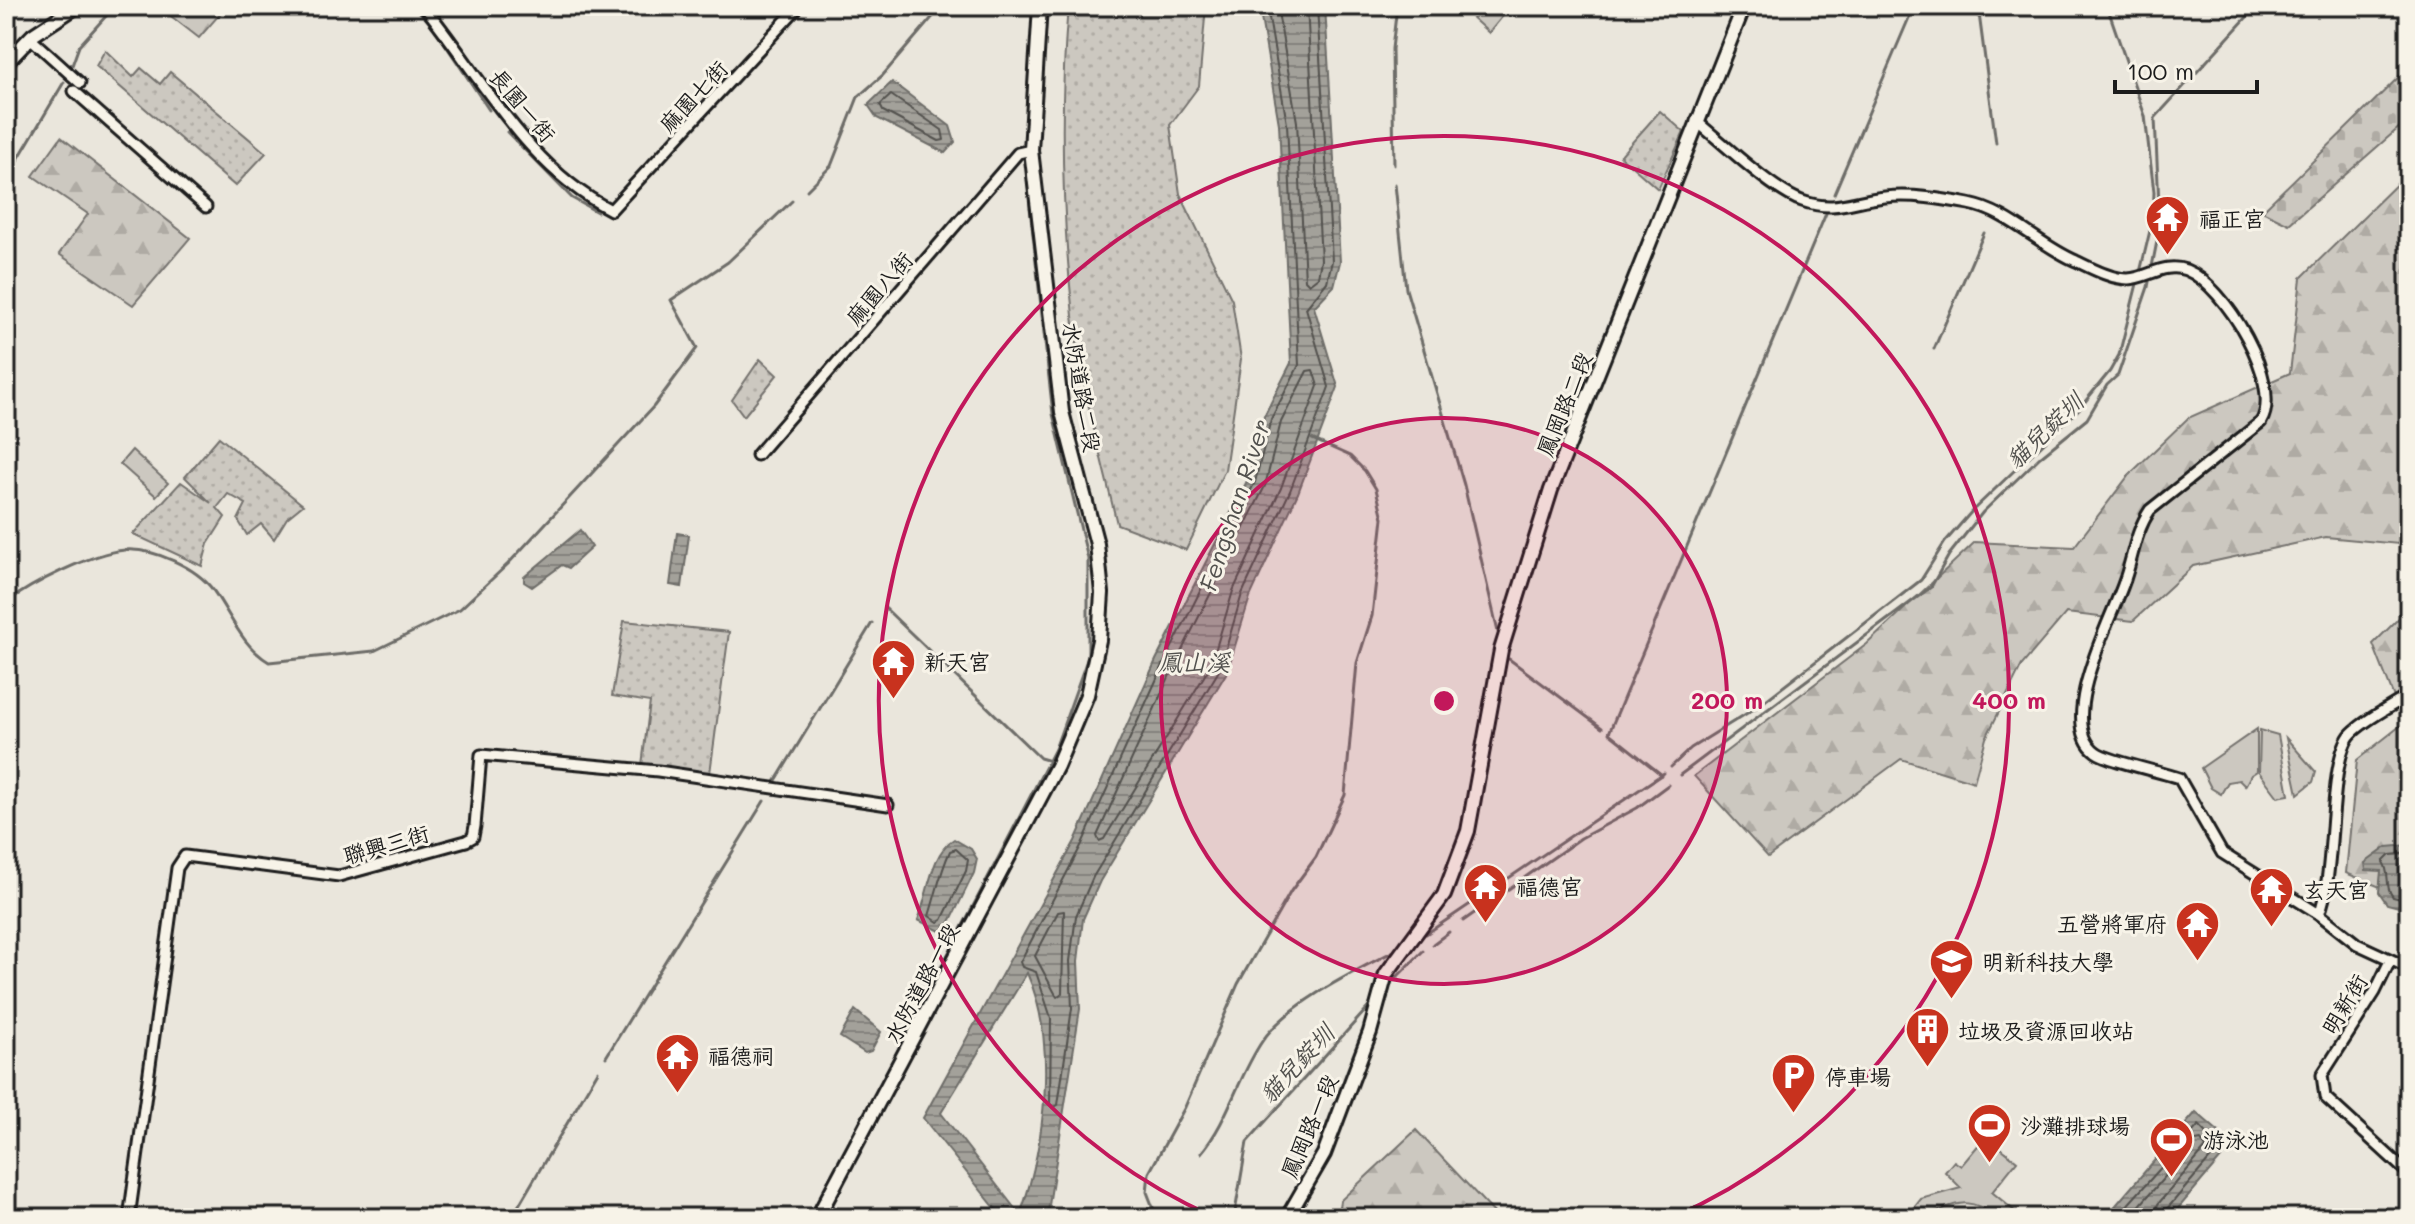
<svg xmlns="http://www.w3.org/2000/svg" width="2415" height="1224" font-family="Mali,'LXGW WenKai TC',sans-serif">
<defs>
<pattern id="grass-dots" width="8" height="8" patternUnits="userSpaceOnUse" patternTransform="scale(2)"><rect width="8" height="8" fill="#ccc8c0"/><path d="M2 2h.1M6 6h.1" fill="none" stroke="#afaba4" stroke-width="1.8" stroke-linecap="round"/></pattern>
<pattern id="forest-firs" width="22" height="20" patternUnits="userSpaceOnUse" patternTransform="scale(2)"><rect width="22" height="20" fill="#ccc8c0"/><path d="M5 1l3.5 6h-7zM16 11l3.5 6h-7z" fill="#afaba4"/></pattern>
<pattern id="cemetery-stones" width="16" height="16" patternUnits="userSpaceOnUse" patternTransform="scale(2)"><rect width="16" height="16" fill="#ccc8c0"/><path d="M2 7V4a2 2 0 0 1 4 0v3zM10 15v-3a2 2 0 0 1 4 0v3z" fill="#afaba4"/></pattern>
<pattern id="water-rules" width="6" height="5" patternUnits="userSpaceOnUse" patternTransform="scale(2)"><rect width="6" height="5" fill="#a3a19a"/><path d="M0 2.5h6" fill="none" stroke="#84827d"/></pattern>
</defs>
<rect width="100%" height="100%" fill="#eae6dc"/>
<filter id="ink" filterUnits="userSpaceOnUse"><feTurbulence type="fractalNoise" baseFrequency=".0125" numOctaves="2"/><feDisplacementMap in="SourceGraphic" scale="16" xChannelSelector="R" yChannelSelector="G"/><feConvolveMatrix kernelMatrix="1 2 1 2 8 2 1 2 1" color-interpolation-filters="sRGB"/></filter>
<g filter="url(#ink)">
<g fill="url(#grass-dots)" stroke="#74726e" stroke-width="2">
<path d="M 1068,6 L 1206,6 L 1199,86 L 1170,125 L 1180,194 L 1232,300 L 1241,359 L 1225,470 L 1186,550 L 1117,524 C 1101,456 1081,385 1073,316 C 1062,213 1059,109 1068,6 Z"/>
<path d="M 105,50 L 133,77 L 141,68 L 160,84 L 170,72 L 266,153 L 235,186 L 96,66 Z"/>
<path d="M 1660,111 L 1684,132 L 1658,189 L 1620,156 Z"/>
<path d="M 760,359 L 777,375 L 744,416 L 732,400 Z"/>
<path d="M 219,437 L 303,505 L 287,518 L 274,539 L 261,524 L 247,535 L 238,520 L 246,504 L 228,494 L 217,508 L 225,517 L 208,544 L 202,566 L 133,534 L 181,482 L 211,503 L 185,477 Z"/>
<path d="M 624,621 L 729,632 L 710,773 L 642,765 L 650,702 L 612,696 Z"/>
</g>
<g fill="url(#forest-firs)" stroke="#74726e" stroke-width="2">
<path d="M 158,6 L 222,6 L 225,8 L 199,38 Z"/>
<path d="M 61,137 L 190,238 L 133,305 L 59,254 L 88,214 L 33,176 Z"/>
<path d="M 2409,172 L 2409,545 L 2326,537 L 2193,566 L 2133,621 L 2066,613 L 2022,665 L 1986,738 L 1974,782 L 1901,759 L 1768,857 L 1694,776 L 1867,644 L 1975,542 L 2074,547 L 2129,475 L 2188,418 L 2290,373 L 2301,278 Z"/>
<path d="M 132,450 L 168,483 L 156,496 L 120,464 Z"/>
<path d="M 2409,608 L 2409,888 L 2397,894 L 2346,873 L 2357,760 L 2404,723 L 2373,644 Z"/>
<path d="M 1416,1130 L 1498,1217 L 1497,1218 L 1337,1218 L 1340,1201 Z"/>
</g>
<path fill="url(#cemetery-stones)" stroke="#74726e" stroke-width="2" d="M 2409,67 L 2409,119 L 2289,224 L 2262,211 Z"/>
<g fill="#ccc8c0" stroke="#74726e" stroke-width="2">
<path d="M 1459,6 L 1511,6 L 1489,33 Z"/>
<path d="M 2257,729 L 2257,771 L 2251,775 L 2245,786 L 2239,780 L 2228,782 L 2221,794 L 2211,788 L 2201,768 Z"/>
<path d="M 2260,730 L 2278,735 L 2289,795 L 2278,797 L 2259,772 Z"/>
<path d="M 2286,738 L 2316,772 L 2313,782 L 2298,794 Z"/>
<path d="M 1986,1136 L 2017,1161 L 1992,1192 L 2023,1218 L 1997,1218 C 1958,1185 1945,1218 1906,1218 L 1921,1199 L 1961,1188 L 1945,1172 L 1954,1161 L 1961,1166 Z"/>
</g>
<g fill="url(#water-rules)" stroke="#6d6c68" stroke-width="2" fill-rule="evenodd">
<path d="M 1259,6 L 1325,6 L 1340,262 L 1334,286 L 1314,307 L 1338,387 L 1298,493 L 1250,597 L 1227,672 L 1100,881 L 1083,919 L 1078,961 L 1080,1009 L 1047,1218 L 1003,1218 L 923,1118 L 1075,841 L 1156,660 L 1248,479 L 1264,416 L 1291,363 L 1279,124 ZM 1027,973 C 1058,1042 1045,1145 1020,1215 L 941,1113 Z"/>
<path d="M 892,82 L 950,126 L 955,142 L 945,153 L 877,118 L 868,105 Z"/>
<path d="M 580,530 L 592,547 L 569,568 L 562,565 L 532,587 L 524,582 L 524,577 Z"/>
<path d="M 677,533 L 689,535 L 682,587 L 670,585 Z"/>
<path d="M 954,839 L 971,849 L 977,859 L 974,873 L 946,930 L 940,931 L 918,920 C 928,896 931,852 954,839 Z"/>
<path d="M 2409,845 L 2409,906 L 2406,909 L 2387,904 L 2379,892 L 2381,871 L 2366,870 L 2365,863 L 2387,847 Z"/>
<path d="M 855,1010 L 881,1032 L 871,1051 L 865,1053 L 840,1037 Z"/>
<path d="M 2196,1112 L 2233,1144 L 2170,1218 L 2119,1218 L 2111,1211 Z"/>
</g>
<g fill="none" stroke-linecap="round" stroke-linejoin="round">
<g stroke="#52514e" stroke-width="2">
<path d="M 1267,6 L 1287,124 L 1299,365 L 1271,419 L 1255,482 L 1164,663 L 1082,844 L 1020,962 L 1022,967 L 1036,972 L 1051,1018 L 1050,1104 L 1053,1108 L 1058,1105 L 1072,1008 L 1070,961 L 1076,916 L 1093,877 L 1220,669 L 1242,594 L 1290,491 L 1329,387 L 1306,308 L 1327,282 L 1332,261 L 1317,6"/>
<path d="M 1277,6 L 1297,122 L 1305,280 L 1309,284 L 1318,277 L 1321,260 L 1307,6"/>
<path d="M 891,95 L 942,130 L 944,140 L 939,141 L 883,111 L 880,105 Z"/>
<path d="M 1313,370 L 1318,386 L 1281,488 L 1233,591 L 1211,665 L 1104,839 L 1099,841 L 1097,836 L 1173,668 L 1265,486 L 1281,422 L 1307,371 Z"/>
<path d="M 956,849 L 968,860 L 966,871 L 942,920 L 938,922 L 929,916 C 936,894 940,873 950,851 Z"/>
<path d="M 2409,853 L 2390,855 L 2383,862 C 2391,874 2384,886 2393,897 L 2409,901"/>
<path d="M 1064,911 L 1062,993 L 1057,997 L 1035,956 L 1058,912 Z"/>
<path d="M 2123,1218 L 2124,1209 L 2199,1125 L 2220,1147 L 2166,1210 L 2164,1218"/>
<path d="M 2134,1218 L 2135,1211 L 2196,1141 L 2201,1140 L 2206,1148 L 2158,1204 L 2154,1218"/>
</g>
<g stroke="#6d6c68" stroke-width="3">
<path d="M 414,6 L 433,26 L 489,110"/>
<path d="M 1978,6 L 1996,143"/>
<path d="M 70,71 L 79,46 L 115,6"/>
<path d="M 507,132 L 572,198 L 597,212"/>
<path d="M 17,161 L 64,82"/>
<path d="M 1394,165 L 1392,49 L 1397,6"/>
<path d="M 1395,184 L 1406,289 L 1464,485 L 1498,632"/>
<path d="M 807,190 L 831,166 L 858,97 L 883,75 L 942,6"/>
<path d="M 1834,194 L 1914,6"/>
<path d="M 1934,349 L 1984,233"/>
<path d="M 6,603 C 32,583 92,553 125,550 C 153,548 196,567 213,590 C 231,615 241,645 269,662 L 374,651 L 460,609 L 508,564 L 654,406 L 697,348 L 671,300 L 728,262 L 792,201"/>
<path d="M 885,608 L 1040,758 L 1047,760"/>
<path d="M 1509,659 L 1602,728"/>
<path d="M 1671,767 L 1691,748 L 1757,707 L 1921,580 L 1945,542 L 1973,510 L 2079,409 L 2110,371 L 2119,355 L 2142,264 L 2153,218 L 2154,192 L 2145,116 L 2107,6"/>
<path d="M 1662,775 L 1609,733 L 1827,211"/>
<path d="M 1680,775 L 1931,587 L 1949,555 L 1983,512 L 2040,457 L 2087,419 L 2107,385 L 2118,375 L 2148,287 L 2160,226 L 2155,118 L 2257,6"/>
<path d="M 775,782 L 872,623"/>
<path d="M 1463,921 L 1581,838 L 1637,808 L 1668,785"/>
<path d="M 1426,934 L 1664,773"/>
<path d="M 1433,944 L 1449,932"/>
<path d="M 1388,986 L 1423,951"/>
<path d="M 606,1057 L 764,801"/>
<path d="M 849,1144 L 1055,749 L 1088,657 L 1088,559 L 1053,414 L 1030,207 L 1025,146 L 1034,11"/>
<path d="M 1201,1153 C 1229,1120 1238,1076 1263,1040 C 1290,1002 1359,969 1400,948"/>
<path d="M 515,1218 L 516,1210 L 598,1071"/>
<path d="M 809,1218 L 841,1159"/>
<path d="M 1157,1218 L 1147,1192 L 1149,1173 L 1185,1107 L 1238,984 L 1291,891 L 1316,857 L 1345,795 L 1357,663 L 1372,616 L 1383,518 L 1376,489 L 1365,471 L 1350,456 L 1312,439"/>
<path d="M 1234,1218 L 1247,1142 L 1374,1001"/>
</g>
<defs>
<g id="minor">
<path d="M 424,6 C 482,78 527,167 611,210 L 799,6"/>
<path d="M 30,38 L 80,83"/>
<path d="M 74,91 L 206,207"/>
<path d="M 1696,121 C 1722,142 1773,191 1802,201 C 1836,213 1852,200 1885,197 C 1912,194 1942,199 1969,204 C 2008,211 2040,246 2076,261 C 2091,268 2111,279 2128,279 C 2149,278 2163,262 2186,270 C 2225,285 2284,384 2261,422 L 2150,510 C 2134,534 2133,559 2123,585 C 2110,621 2056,723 2096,752 C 2108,761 2162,772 2179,778 L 2222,853 L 2319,914"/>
<path d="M 757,455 L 1018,153 L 1031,150"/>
<path d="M 2409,695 C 2391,707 2367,718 2352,733 C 2327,757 2337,872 2319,914 L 2357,944 L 2409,968"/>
<path d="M 2390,961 L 2375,992 L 2322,1075 L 2325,1097 L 2409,1174"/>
<path d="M 129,1218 L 177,868 L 185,856 L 339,876 L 466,841 L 473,837 L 475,826 L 481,755 L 658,771 L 888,805"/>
</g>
<g id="tertiary">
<path d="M 6,63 L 33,35 L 77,6"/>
<path d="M 817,1218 L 1057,766 L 1087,695 L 1099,640 L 1102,593 L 1097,544 L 1062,412 L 1031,150 L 1040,6"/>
<path d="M 1287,1218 L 1324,1154 L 1370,1032 L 1386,974 L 1444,895 L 1468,831 L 1501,650 L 1551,490 L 1744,6"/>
</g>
</defs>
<use href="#minor" stroke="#1c1c1c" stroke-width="15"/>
<use href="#tertiary" stroke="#1c1c1c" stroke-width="18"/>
<use href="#minor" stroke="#f7f3e8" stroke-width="9"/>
<use href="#tertiary" stroke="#f7f3e8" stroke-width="12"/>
</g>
</g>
<circle cx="1444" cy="701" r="283" fill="#c2185b" fill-opacity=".12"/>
<g fill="none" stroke="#c2185b" stroke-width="4">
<circle cx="1444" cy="701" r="283"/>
<path d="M1214 1217A565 565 0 1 1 1674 1217"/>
</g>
<defs>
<symbol id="temple-pin" viewBox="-11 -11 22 30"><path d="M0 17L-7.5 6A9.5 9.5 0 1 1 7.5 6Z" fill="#c8321e" stroke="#f7f3e8"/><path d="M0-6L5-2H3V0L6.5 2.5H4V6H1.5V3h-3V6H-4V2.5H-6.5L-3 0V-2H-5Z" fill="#fff"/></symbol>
<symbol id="university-pin" viewBox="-11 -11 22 30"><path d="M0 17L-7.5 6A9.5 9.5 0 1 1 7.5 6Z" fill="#c8321e" stroke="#f7f3e8"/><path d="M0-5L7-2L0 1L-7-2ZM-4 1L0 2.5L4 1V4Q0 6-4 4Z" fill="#fff"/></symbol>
<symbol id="building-pin" viewBox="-11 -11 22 30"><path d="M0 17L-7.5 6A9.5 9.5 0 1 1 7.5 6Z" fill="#c8321e" stroke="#f7f3e8"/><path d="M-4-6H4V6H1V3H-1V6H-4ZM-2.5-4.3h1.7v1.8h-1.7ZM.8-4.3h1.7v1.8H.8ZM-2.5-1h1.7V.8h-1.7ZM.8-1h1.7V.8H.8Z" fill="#fff"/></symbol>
<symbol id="parking-pin" viewBox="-11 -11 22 30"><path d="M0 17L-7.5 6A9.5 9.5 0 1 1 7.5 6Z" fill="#c8321e" stroke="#f7f3e8"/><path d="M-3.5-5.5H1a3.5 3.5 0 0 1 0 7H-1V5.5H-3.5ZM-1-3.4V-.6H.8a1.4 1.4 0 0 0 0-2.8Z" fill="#fff"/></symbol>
<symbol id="stadium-pin" viewBox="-11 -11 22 30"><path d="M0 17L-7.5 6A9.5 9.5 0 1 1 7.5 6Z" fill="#c8321e" stroke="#f7f3e8"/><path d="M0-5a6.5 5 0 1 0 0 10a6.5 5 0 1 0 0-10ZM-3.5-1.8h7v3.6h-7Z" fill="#fff"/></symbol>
</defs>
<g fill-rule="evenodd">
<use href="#temple-pin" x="2142" y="192" width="51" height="69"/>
<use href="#temple-pin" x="868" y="636" width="51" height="69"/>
<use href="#temple-pin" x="1460" y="860" width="51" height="69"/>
<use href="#temple-pin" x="2246" y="864" width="51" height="69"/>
<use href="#temple-pin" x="2172" y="898" width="51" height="69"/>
<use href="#university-pin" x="1926" y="936" width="51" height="69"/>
<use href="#building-pin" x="1902" y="1004" width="51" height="69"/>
<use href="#temple-pin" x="652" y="1030" width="51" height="69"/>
<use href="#parking-pin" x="1768" y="1050" width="51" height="69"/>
<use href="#stadium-pin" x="1964" y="1100" width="51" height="69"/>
<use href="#stadium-pin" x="2146" y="1114" width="51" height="69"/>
</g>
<g text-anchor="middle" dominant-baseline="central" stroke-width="6" stroke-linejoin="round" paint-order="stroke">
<g font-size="22" fill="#1c1c1c" stroke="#f7f3e8">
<text transform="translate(693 96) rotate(-47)">麻園七街</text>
<text transform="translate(523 105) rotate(50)">長園一街</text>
<text transform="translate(879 288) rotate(-49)">麻園八街</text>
<text transform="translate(1082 387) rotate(80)">水防道路二段</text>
<text transform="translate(1564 404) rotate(-68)">鳳岡路二段</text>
<text transform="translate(386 844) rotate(-16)">聯興三街</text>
<text transform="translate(921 983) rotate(-62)">水防道路一段</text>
<text transform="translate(2344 1004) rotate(-59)">明新街</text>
<text transform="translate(1309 1126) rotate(-67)">鳳岡路一段</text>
</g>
<g font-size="22" fill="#1c1c1c" stroke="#f7f3e8" text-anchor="start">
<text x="2199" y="218">福正宫</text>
<text x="924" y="661">新天宫</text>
<text x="1516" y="886">福德宫</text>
<text x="2303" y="889">玄天宮</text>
<text x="2167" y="923" text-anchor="end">五營將軍府</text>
<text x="1982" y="961">明新科技大學</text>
<text x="1958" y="1030">垃圾及資源回收站</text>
<text x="708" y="1055">福德祠</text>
<text x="1825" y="1076">停車場</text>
<text x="2020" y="1125">沙灘排球場</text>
<text x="2203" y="1139">游泳池</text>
</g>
<g font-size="24" font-style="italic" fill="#52514e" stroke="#f7f3e8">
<text transform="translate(2044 430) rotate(-44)">貓兒錠圳</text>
<text transform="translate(1234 505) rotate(-72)">Fengshan River</text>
<text x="1194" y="661">鳳山溪</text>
<text transform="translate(1296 1063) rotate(-47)">貓兒錠圳</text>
</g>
</g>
<circle cx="1444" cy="701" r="12" fill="#c2185b" stroke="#f7f3e8" stroke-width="4"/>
<g font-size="24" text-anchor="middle" font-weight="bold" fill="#c2185b" stroke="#f7f3e8" stroke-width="6" stroke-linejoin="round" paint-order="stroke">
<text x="1727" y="709">200 m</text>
<text x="2009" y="709">400 m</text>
</g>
<rect width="2415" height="1224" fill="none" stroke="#f7f3e8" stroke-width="32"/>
<rect x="16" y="16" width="2383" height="1192" fill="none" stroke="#1c1c1c" stroke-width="3" filter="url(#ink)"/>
<path d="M2115 80v12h142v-12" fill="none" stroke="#1c1c1c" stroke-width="4"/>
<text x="2127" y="80" font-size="24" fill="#1c1c1c" stroke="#f7f3e8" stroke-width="6" paint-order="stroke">100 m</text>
</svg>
